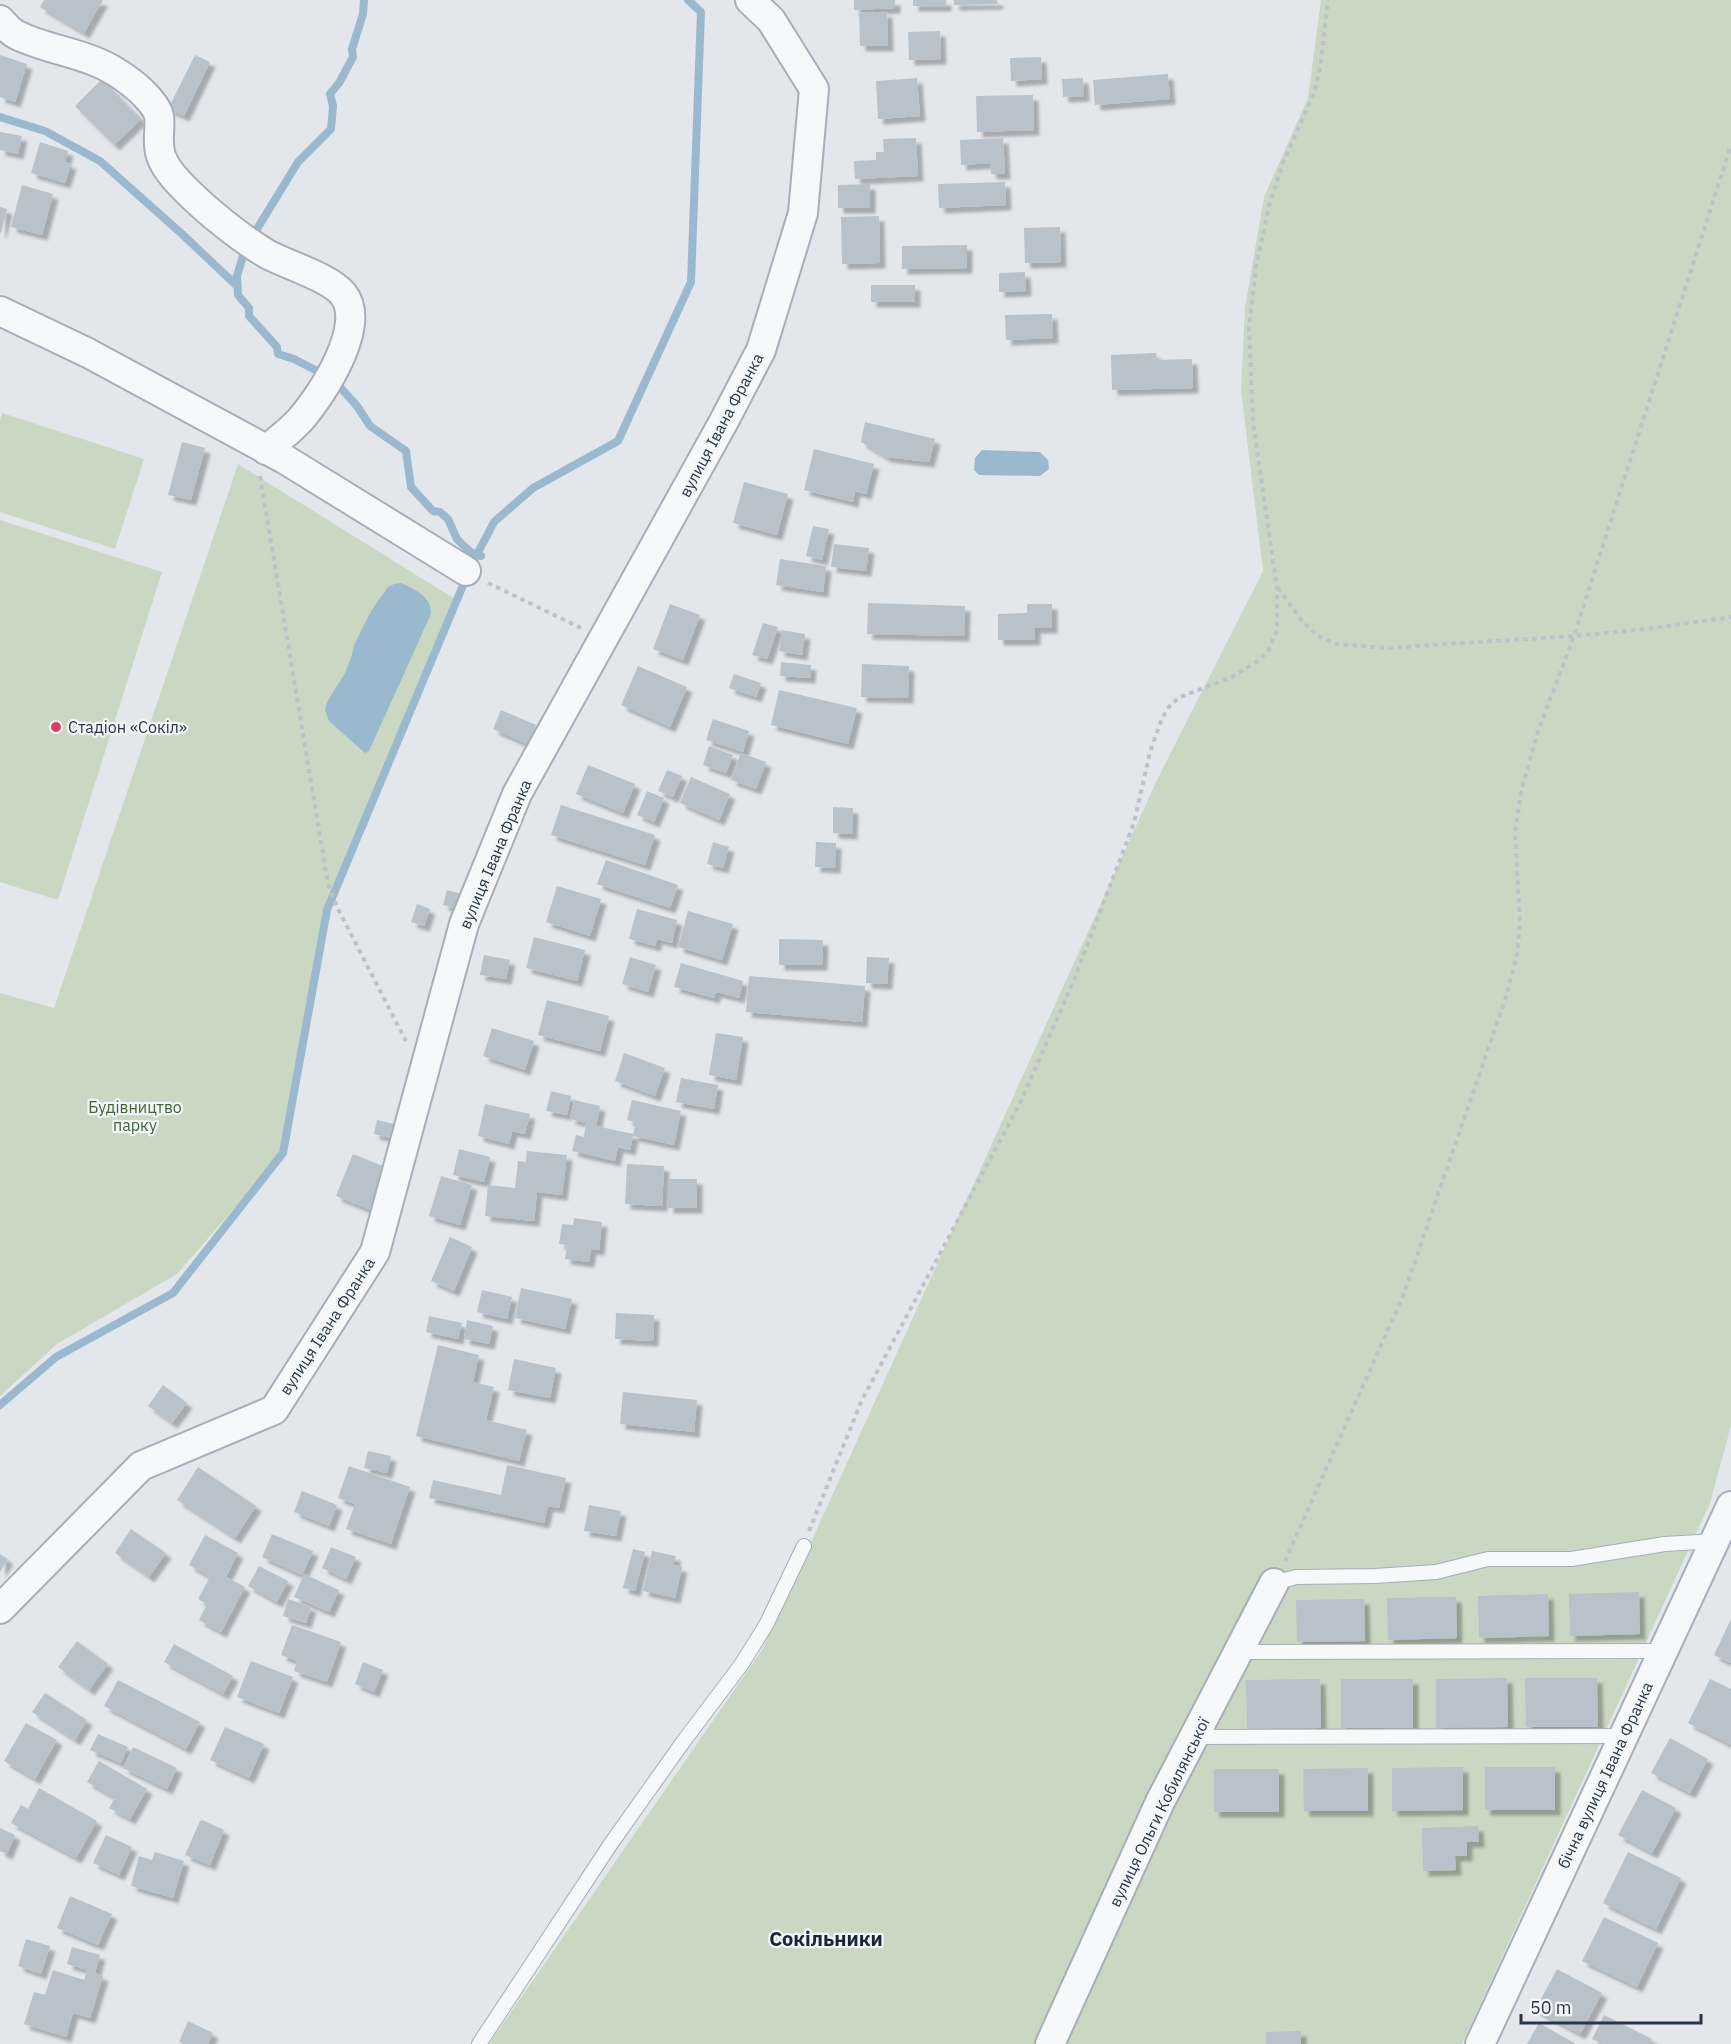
<svg xmlns="http://www.w3.org/2000/svg" width="1731" height="2044" font-family="'IBM Plex Sans',sans-serif">
<defs>
<filter id="shadow"><feDropShadow dx="5.5" dy="5.5" stdDeviation="1.5" flood-color="#0004"/></filter>
</defs>
<rect width="100%" height="100%" fill="#e3e7ec"/>
<g fill="#cad7c3">
<path d="M 1321,0 L 1731,0 L 1731,1426 L 1710,1503 L 1462,2044 L 489,2044 L 762,1650 L 1157,780 L 1263,571 L 1241,390 L 1245,308 L 1264,197 L 1308,98 Z"/>
<path d="M 2,413 L 144,459 L 115,549 L 0,512 L 0,420 Z"/>
<path d="M 238,464 L 458,601 L 330,907 L 286,1149 L 177,1274 L 57,1344 L 0,1396 L 0,993 L 54,1008 Z"/>
<path d="M 0,520 L 162,572 L 58,900 L 0,882 Z"/>
</g>
<g fill="#9ab9cf">
<path d="M 982,450 L 1040,452 L 1048,460 L 1049,469 L 1040,476 L 979,475 L 974,470 L 975,458 Z"/>
<path d="M 401,583 C 415,589 432,597 431,614 L 369,751 L 365,753 L 329,721 L 325,710 L 327,702 L 345,673 L 352,655 L 354,645 L 371,611 L 388,587 L 394,584 Z"/>
</g>
<g fill="none" stroke-linecap="round" stroke-linejoin="round">
<g stroke="#9ab9cf" stroke-width="8">
<path d="M 0,117 L 45,131 L 100,161 L 182,234 L 237,286"/>
<path d="M 254,234 L 298,162 L 331,129 L 333,106 L 330,94 L 339,83 L 353,57 L 352,49 L 363,14 L 364,0"/>
<path d="M 244,253 L 237,276 L 238,295 L 249,308 L 249,316 L 277,347 L 278,354 L 294,359 L 321,373"/>
<path d="M 338,385 L 357,406 L 370,426 L 406,451 L 411,487 L 433,511 L 440,512 L 448,519 L 457,539 L 464,546 L 472,553 L 481,556"/>
<path d="M 0,1405 L 56,1357 L 173,1293 L 283,1153 L 327,910 L 472,564 L 494,522 L 533,488 L 618,441 L 691,282 L 701,12 L 688,0"/>
</g>
</g>
<g fill="#b9c1cb" filter="url(#shadow)">
<path d="M 44,0 L 103,0 L 84,33 L 40,7 Z"/>
<path d="M 854,0 L 895,0 L 895,8 L 854,10 Z"/>
<rect x="913" y="0" width="33" height="6"/>
<path d="M 954,0 L 997,0 L 998,4 L 954,5 Z"/>
<path d="M 887,12 L 888,46 L 860,46 L 859,13 Z"/>
<path d="M 940,31 L 941,59 L 909,60 L 908,32 Z"/>
<path d="M 0,55 L 27,64 L 15,102 L 0,97 Z"/>
<path d="M 195,55 L 210,62 L 184,116 L 168,109 Z"/>
<path d="M 1041,57 L 1042,79 L 1011,81 L 1010,58 Z"/>
<path d="M 1168,74 L 1170,99 L 1095,105 L 1093,80 Z"/>
<path d="M 917,78 L 920,116 L 878,119 L 876,81 Z"/>
<path d="M 1083,78 L 1084,96 L 1063,97 L 1062,79 Z"/>
<path d="M 102,79 L 141,119 L 114,145 L 75,106 Z"/>
<path d="M 1033,95 L 1034,130 L 977,132 L 976,96 Z"/>
<path d="M 0,132 L 22,136 L 18,154 L 0,150 Z"/>
<path d="M 916,138 L 918,176 L 855,179 L 854,161 L 876,160 L 876,152 L 884,152 L 883,139 Z"/>
<path d="M 1003,138 L 1005,174 L 991,174 L 990,163 L 961,165 L 960,140 Z"/>
<path d="M 40,142 L 68,151 L 65,162 L 71,164 L 65,183 L 31,173 Z"/>
<path d="M 1005,182 L 1006,205 L 939,208 L 938,184 Z"/>
<path d="M 870,184 L 870,208 L 838,208 L 838,185 Z"/>
<path d="M 22,185 L 53,194 L 42,235 L 11,227 Z"/>
<path d="M 0,207 L 7,209 L 1,233 L 0,233 Z"/>
<path d="M 879,216 L 880,263 L 842,264 L 841,217 Z"/>
<path d="M 1060,227 L 1061,262 L 1025,263 L 1024,228 Z"/>
<path d="M 967,245 L 967,268 L 902,269 L 902,246 Z"/>
<path d="M 1025,272 L 1026,291 L 999,292 L 999,273 Z"/>
<rect x="871" y="285" width="44" height="17"/>
<path d="M 1052,314 L 1053,338 L 1006,340 L 1005,315 Z"/>
<path d="M 1156,353 L 1157,360 L 1192,359 L 1193,388 L 1112,390 L 1111,355 Z"/>
<path d="M 865,422 L 935,439 L 929,462 L 886,457 L 861,442 Z"/>
<path d="M 182,442 L 205,448 L 191,500 L 168,495 Z"/>
<path d="M 814,449 L 874,464 L 866,494 L 855,491 L 853,502 L 804,490 Z"/>
<path d="M 744,482 L 788,494 L 777,535 L 733,523 Z"/>
<path d="M 813,526 L 829,529 L 822,560 L 806,556 Z"/>
<path d="M 834,544 L 869,548 L 866,571 L 831,567 Z"/>
<path d="M 780,559 L 826,566 L 823,592 L 776,585 Z"/>
<path d="M 868,603 L 965,606 L 964,636 L 867,634 Z"/>
<path d="M 670,604 L 700,615 L 683,660 L 653,649 Z"/>
<path d="M 1027,604 L 1052,604 L 1052,628 L 1035,628 L 1035,640 L 998,640 L 998,614 L 1027,613 Z"/>
<path d="M 763,623 L 778,627 L 767,659 L 752,655 Z"/>
<path d="M 782,630 L 805,634 L 802,655 L 779,651 Z"/>
<path d="M 781,662 L 811,665 L 810,678 L 780,676 Z"/>
<path d="M 862,664 L 909,666 L 908,698 L 861,697 Z"/>
<path d="M 638,666 L 687,687 L 670,727 L 621,705 Z"/>
<path d="M 734,674 L 761,683 L 756,697 L 729,688 Z"/>
<path d="M 779,690 L 857,708 L 848,744 L 771,725 Z"/>
<path d="M 501,710 L 536,725 L 527,744 L 493,729 Z"/>
<path d="M 713,719 L 749,731 L 743,752 L 706,740 Z"/>
<path d="M 709,746 L 733,755 L 726,773 L 703,765 Z"/>
<path d="M 741,753 L 766,762 L 756,789 L 731,780 Z"/>
<path d="M 588,765 L 635,784 L 623,813 L 576,794 Z"/>
<path d="M 667,770 L 682,776 L 673,797 L 658,791 Z"/>
<path d="M 691,777 L 730,794 L 719,820 L 680,803 Z"/>
<path d="M 647,791 L 664,798 L 654,822 L 637,815 Z"/>
<path d="M 561,805 L 655,835 L 645,865 L 551,835 Z"/>
<path d="M 833,807 L 853,808 L 852,834 L 833,833 Z"/>
<path d="M 713,842 L 729,847 L 723,868 L 707,864 Z"/>
<path d="M 816,842 L 836,843 L 835,868 L 815,867 Z"/>
<path d="M 606,860 L 678,885 L 670,908 L 597,884 Z"/>
<path d="M 557,886 L 601,899 L 590,936 L 546,922 Z"/>
<path d="M 447,890 L 466,895 L 461,910 L 443,905 Z"/>
<path d="M 417,904 L 430,909 L 424,926 L 411,922 Z"/>
<path d="M 637,909 L 677,920 L 672,943 L 657,939 L 655,946 L 629,939 Z"/>
<path d="M 688,911 L 733,924 L 722,960 L 678,947 Z"/>
<path d="M 534,937 L 585,950 L 577,981 L 526,968 Z"/>
<path d="M 779,939 L 823,940 L 822,965 L 779,965 Z"/>
<path d="M 484,955 L 510,960 L 506,979 L 480,975 Z"/>
<path d="M 630,957 L 656,965 L 648,992 L 622,984 Z"/>
<path d="M 867,957 L 889,958 L 887,984 L 866,983 Z"/>
<path d="M 681,963 L 743,981 L 739,998 L 716,992 L 714,998 L 674,987 Z"/>
<path d="M 749,976 L 865,986 L 862,1022 L 746,1012 Z"/>
<path d="M 547,1000 L 609,1016 L 600,1051 L 538,1035 Z"/>
<path d="M 492,1028 L 534,1041 L 525,1070 L 483,1056 Z"/>
<path d="M 716,1033 L 743,1037 L 736,1080 L 709,1075 Z"/>
<path d="M 624,1053 L 665,1068 L 655,1096 L 615,1081 Z"/>
<path d="M 681,1078 L 718,1085 L 714,1109 L 676,1102 Z"/>
<path d="M 551,1091 L 571,1096 L 567,1115 L 546,1111 Z"/>
<path d="M 574,1100 L 600,1106 L 596,1126 L 633,1134 L 636,1122 L 627,1120 L 632,1100 L 681,1111 L 674,1145 L 633,1136 L 630,1150 L 618,1147 L 615,1161 L 572,1151 L 576,1135 L 584,1137 L 586,1123 L 570,1119 Z"/>
<path d="M 485,1104 L 530,1114 L 525,1134 L 512,1131 L 509,1144 L 478,1136 Z"/>
<path d="M 377,1120 L 398,1125 L 395,1139 L 374,1134 Z"/>
<path d="M 459,1149 L 490,1157 L 484,1182 L 453,1175 Z"/>
<path d="M 527,1151 L 567,1155 L 562,1195 L 537,1192 L 534,1221 L 485,1216 L 488,1185 L 515,1188 L 518,1161 L 526,1162 Z"/>
<path d="M 353,1154 L 390,1169 L 373,1211 L 336,1196 Z"/>
<path d="M 627,1164 L 664,1166 L 662,1206 L 625,1204 Z"/>
<path d="M 441,1176 L 472,1185 L 460,1225 L 429,1216 Z"/>
<rect x="668" y="1179" width="29" height="29"/>
<path d="M 574,1218 L 602,1222 L 599,1250 L 591,1249 L 589,1262 L 565,1259 L 567,1245 L 559,1244 L 562,1224 L 573,1225 Z"/>
<path d="M 450,1237 L 472,1247 L 454,1291 L 431,1281 Z"/>
<path d="M 521,1288 L 572,1299 L 565,1329 L 515,1318 Z"/>
<path d="M 482,1290 L 512,1297 L 507,1319 L 477,1312 Z"/>
<path d="M 616,1313 L 654,1315 L 653,1341 L 615,1339 Z"/>
<path d="M 429,1316 L 462,1323 L 458,1339 L 426,1332 Z"/>
<path d="M 467,1320 L 493,1326 L 489,1344 L 464,1339 Z"/>
<path d="M 438,1345 L 479,1355 L 473,1382 L 494,1387 L 486,1420 L 527,1430 L 519,1461 L 416,1436 Z"/>
<path d="M 514,1359 L 556,1368 L 550,1398 L 508,1390 Z"/>
<path d="M 163,1385 L 187,1403 L 172,1423 L 148,1406 Z"/>
<path d="M 623,1392 L 697,1400 L 694,1432 L 620,1424 Z"/>
<path d="M 368,1451 L 391,1456 L 387,1473 L 364,1468 Z"/>
<path d="M 507,1465 L 566,1478 L 559,1508 L 548,1506 L 544,1523 L 429,1498 L 433,1480 L 501,1495 Z"/>
<path d="M 349,1466 L 410,1487 L 391,1544 L 346,1529 L 355,1504 L 338,1498 Z"/>
<path d="M 198,1467 L 256,1506 L 235,1538 L 177,1500 Z"/>
<path d="M 302,1491 L 337,1505 L 329,1526 L 294,1512 Z"/>
<path d="M 589,1505 L 621,1511 L 616,1536 L 584,1531 Z"/>
<path d="M 131,1529 L 166,1553 L 149,1577 L 115,1553 Z"/>
<path d="M 272,1534 L 313,1551 L 302,1575 L 262,1557 Z"/>
<path d="M 205,1535 L 238,1553 L 226,1577 L 245,1587 L 221,1632 L 199,1620 L 207,1604 L 198,1599 L 210,1577 L 189,1565 Z"/>
<path d="M 331,1547 L 356,1557 L 346,1579 L 322,1568 Z"/>
<path d="M 633,1549 L 645,1552 L 635,1591 L 623,1588 Z"/>
<path d="M 652,1551 L 676,1556 L 673,1565 L 682,1567 L 675,1598 L 643,1591 Z"/>
<path d="M 0,1554 L 8,1559 L 0,1572 Z"/>
<path d="M 259,1566 L 288,1581 L 277,1602 L 248,1586 Z"/>
<path d="M 304,1574 L 339,1590 L 329,1612 L 294,1597 Z"/>
<path d="M 1639,1592 L 1640,1634 L 1570,1636 L 1569,1594 Z"/>
<path d="M 1548,1594 L 1549,1636 L 1479,1638 L 1478,1596 Z"/>
<path d="M 1456,1597 L 1457,1638 L 1388,1640 L 1387,1598 Z"/>
<path d="M 288,1599 L 311,1607 L 306,1623 L 283,1616 Z"/>
<path d="M 1364,1599 L 1365,1641 L 1297,1642 L 1296,1600 Z"/>
<path d="M 1731,1619 L 1731,1663 L 1714,1655 Z"/>
<path d="M 292,1625 L 341,1642 L 327,1682 L 294,1671 L 297,1661 L 281,1655 Z"/>
<path d="M 77,1641 L 108,1664 L 89,1690 L 58,1667 Z"/>
<path d="M 174,1644 L 233,1676 L 223,1694 L 164,1662 Z"/>
<path d="M 251,1661 L 293,1677 L 279,1713 L 237,1697 Z"/>
<path d="M 363,1662 L 383,1670 L 374,1692 L 355,1684 Z"/>
<path d="M 1507,1678 L 1508,1727 L 1436,1728 L 1436,1679 Z"/>
<path d="M 1525,1678 L 1597,1678 L 1598,1727 L 1526,1727 Z"/>
<path d="M 1320,1679 L 1321,1728 L 1247,1729 L 1246,1680 Z"/>
<rect x="1341" y="1679" width="72" height="49"/>
<path d="M 1710,1679 L 1731,1689 L 1731,1745 L 1688,1723 Z"/>
<path d="M 118,1680 L 200,1722 L 186,1749 L 104,1706 Z"/>
<path d="M 45,1693 L 87,1720 L 75,1740 L 32,1712 Z"/>
<path d="M 26,1723 L 57,1740 L 35,1779 L 4,1761 Z"/>
<path d="M 225,1727 L 264,1744 L 249,1778 L 210,1760 Z"/>
<path d="M 98,1734 L 128,1747 L 121,1763 L 90,1750 Z"/>
<path d="M 1670,1738 L 1708,1759 L 1690,1793 L 1651,1773 Z"/>
<path d="M 133,1747 L 177,1768 L 167,1789 L 123,1768 Z"/>
<path d="M 99,1761 L 147,1789 L 130,1819 L 109,1808 L 115,1798 L 87,1782 Z"/>
<path d="M 1463,1767 L 1463,1810 L 1392,1811 L 1392,1768 Z"/>
<rect x="1485" y="1767" width="70" height="43"/>
<path d="M 1368,1768 L 1368,1811 L 1304,1811 L 1303,1769 Z"/>
<rect x="1214" y="1769" width="65" height="43"/>
<path d="M 39,1788 L 97,1821 L 76,1858 L 11,1823 L 21,1805 L 28,1809 Z"/>
<path d="M 1642,1790 L 1676,1808 L 1652,1853 L 1618,1835 Z"/>
<path d="M 202,1820 L 224,1830 L 210,1865 L 185,1855 L 200,1821 Z"/>
<path d="M 1478,1826 L 1479,1842 L 1467,1842 L 1467,1856 L 1455,1856 L 1456,1870 L 1423,1871 L 1422,1828 Z"/>
<path d="M 0,1828 L 15,1835 L 7,1854 L 0,1851 Z"/>
<path d="M 106,1835 L 132,1847 L 119,1875 L 93,1863 Z"/>
<path d="M 155,1852 L 184,1861 L 173,1898 L 131,1886 L 139,1856 L 152,1860 Z"/>
<path d="M 1628,1852 L 1681,1878 L 1656,1929 L 1603,1903 Z"/>
<path d="M 70,1896 L 112,1914 L 98,1945 L 57,1928 Z"/>
<path d="M 1604,1917 L 1658,1943 L 1637,1987 L 1582,1961 Z"/>
<path d="M 26,1939 L 50,1946 L 41,1974 L 18,1966 Z"/>
<path d="M 72,1947 L 100,1955 L 95,1973 L 103,1976 L 90,2018 L 73,2013 L 66,2037 L 24,2024 L 34,1992 L 45,1995 L 53,1970 L 84,1980 L 87,1970 L 67,1964 Z"/>
<path d="M 1557,1969 L 1602,1993 L 1580,2034 L 1535,2010 Z"/>
<path d="M 1604,2015 L 1652,2039 L 1649,2044 L 1603,2044 L 1592,2039 Z"/>
<path d="M 188,2021 L 213,2033 L 208,2044 L 183,2044 L 179,2042 Z"/>
<path d="M 1539,2023 L 1576,2044 L 1527,2044 Z"/>
<path d="M 1301,2031 L 1301,2044 L 1266,2044 L 1266,2032 Z"/>
</g>
<g fill="none" stroke-linecap="round" stroke-linejoin="round">
<defs>
<g id="lane">
<path d="M 1274,1583 L 1296,1577 L 1375,1576 L 1436,1572 L 1488,1559 L 1571,1559 L 1665,1544 L 1715,1541"/>
<path d="M 1239,1652 L 1664,1651"/>
<path d="M 1194,1737 L 1624,1736"/>
<path d="M 479,2044 L 610,1845 L 683,1742 L 741,1665 L 766,1625 L 804,1546"/>
</g>
<g id="street">
<path d="M 0,20 C 5,25 10,32 17,35 C 41,47 69,51 94,61 C 107,66 123,76 133,84 C 142,91 157,106 159,116 C 161,130 156,141 161,156 C 166,170 178,182 188,192 C 208,212 243,240 267,254 C 287,265 329,277 343,294 C 368,325 322,395 300,420 C 290,431 278,440 266,450"/>
<path d="M 0,311 L 88,353 L 286,460 L 466,571"/>
<path d="M 0,1609 L 141,1466 L 274,1410 L 375,1252 L 464,924 L 517,794 L 724,421 L 761,350 L 803,213 L 814,89 L 771,20 L 750,0"/>
<path d="M 1050,2044 L 1160,1802 L 1274,1583"/>
<path d="M 1480,2044 L 1731,1506"/>
</g>
</defs>
<use href="#lane" stroke="#a7aeb7" stroke-width="16"/>
<use href="#street" stroke="#a7aeb7" stroke-width="32"/>
<g stroke="#bcc2c8" stroke-width="4" stroke-dasharray="4.5 4.5" stroke-linecap="butt">
<path d="M 260,476 L 328,884 L 337,907 L 406,1041"/>
<path d="M 488,583 L 581,628"/>
<path d="M 1278,588 L 1302,621 L 1318,636 L 1337,644 L 1386,648 L 1574,636 L 1646,629 L 1731,617"/>
<path d="M 809,1531 L 861,1402 L 1020,1103 L 1074,980 L 1134,823 L 1150,752 L 1162,718 L 1171,704 L 1180,697 L 1232,677 L 1258,661 L 1268,651 L 1277,630 L 1277,588 L 1253,423 L 1249,327 L 1256,267 L 1269,206 L 1283,163 L 1314,93 L 1320,68 L 1328,0"/>
<path d="M 1285,1561 L 1403,1296 L 1506,997 L 1517,955 L 1520,922 L 1515,832 L 1522,788 L 1537,734 L 1574,636 L 1731,145"/>
</g>
<use href="#lane" stroke="#f6f8fa" stroke-width="14"/>
<use href="#street" stroke="#f6f8fa" stroke-width="28"/>
</g>
<circle fill="#dc3c62" stroke="#f3f6f9" stroke-width="2" cx="56" cy="727" r="6"/>
<g text-anchor="middle" dominant-baseline="central" stroke-width="4.5" stroke-linejoin="round" paint-order="stroke">
<g font-size="16" fill="#283646" stroke="#f3f6f9">
<text transform="translate(721 425) rotate(-62)">вулиця Івана Франка</text>
<text transform="translate(495 854) rotate(-67)">вулиця Івана Франка</text>
<text transform="translate(327 1326) rotate(-57)">вулиця Івана Франка</text>
<text transform="translate(1605 1775) rotate(-65)">бічна вулиця Івана Франка</text>
<text transform="translate(1159 1812) rotate(-64)">вулиця Ольги Кобилянської</text>
</g>
<g font-size="16" fill="#283646" stroke="#f3f6f9" text-anchor="start">
<text x="68" y="727">Стадіон «Сокіл»</text>
</g>
<g font-size="16" fill="#416434" stroke="#f3f6f9">
<text x="135" y="1107">Будівництво<tspan x="135" dy="18">парку</tspan></text>
</g>
<g font-size="20" font-weight="bold" fill="#1a2737" stroke="#f3f6f9">
<text x="826" y="1938">Сокільники</text>
</g>
</g>
<path d="M1521 2014v9h180v-9" fill="none" stroke="#283646" stroke-width="3"/>
<text x="1530" y="2014" font-size="18" fill="#283646" stroke="#f3f6f9" stroke-width="4.5" paint-order="stroke">50 m</text>
</svg>
